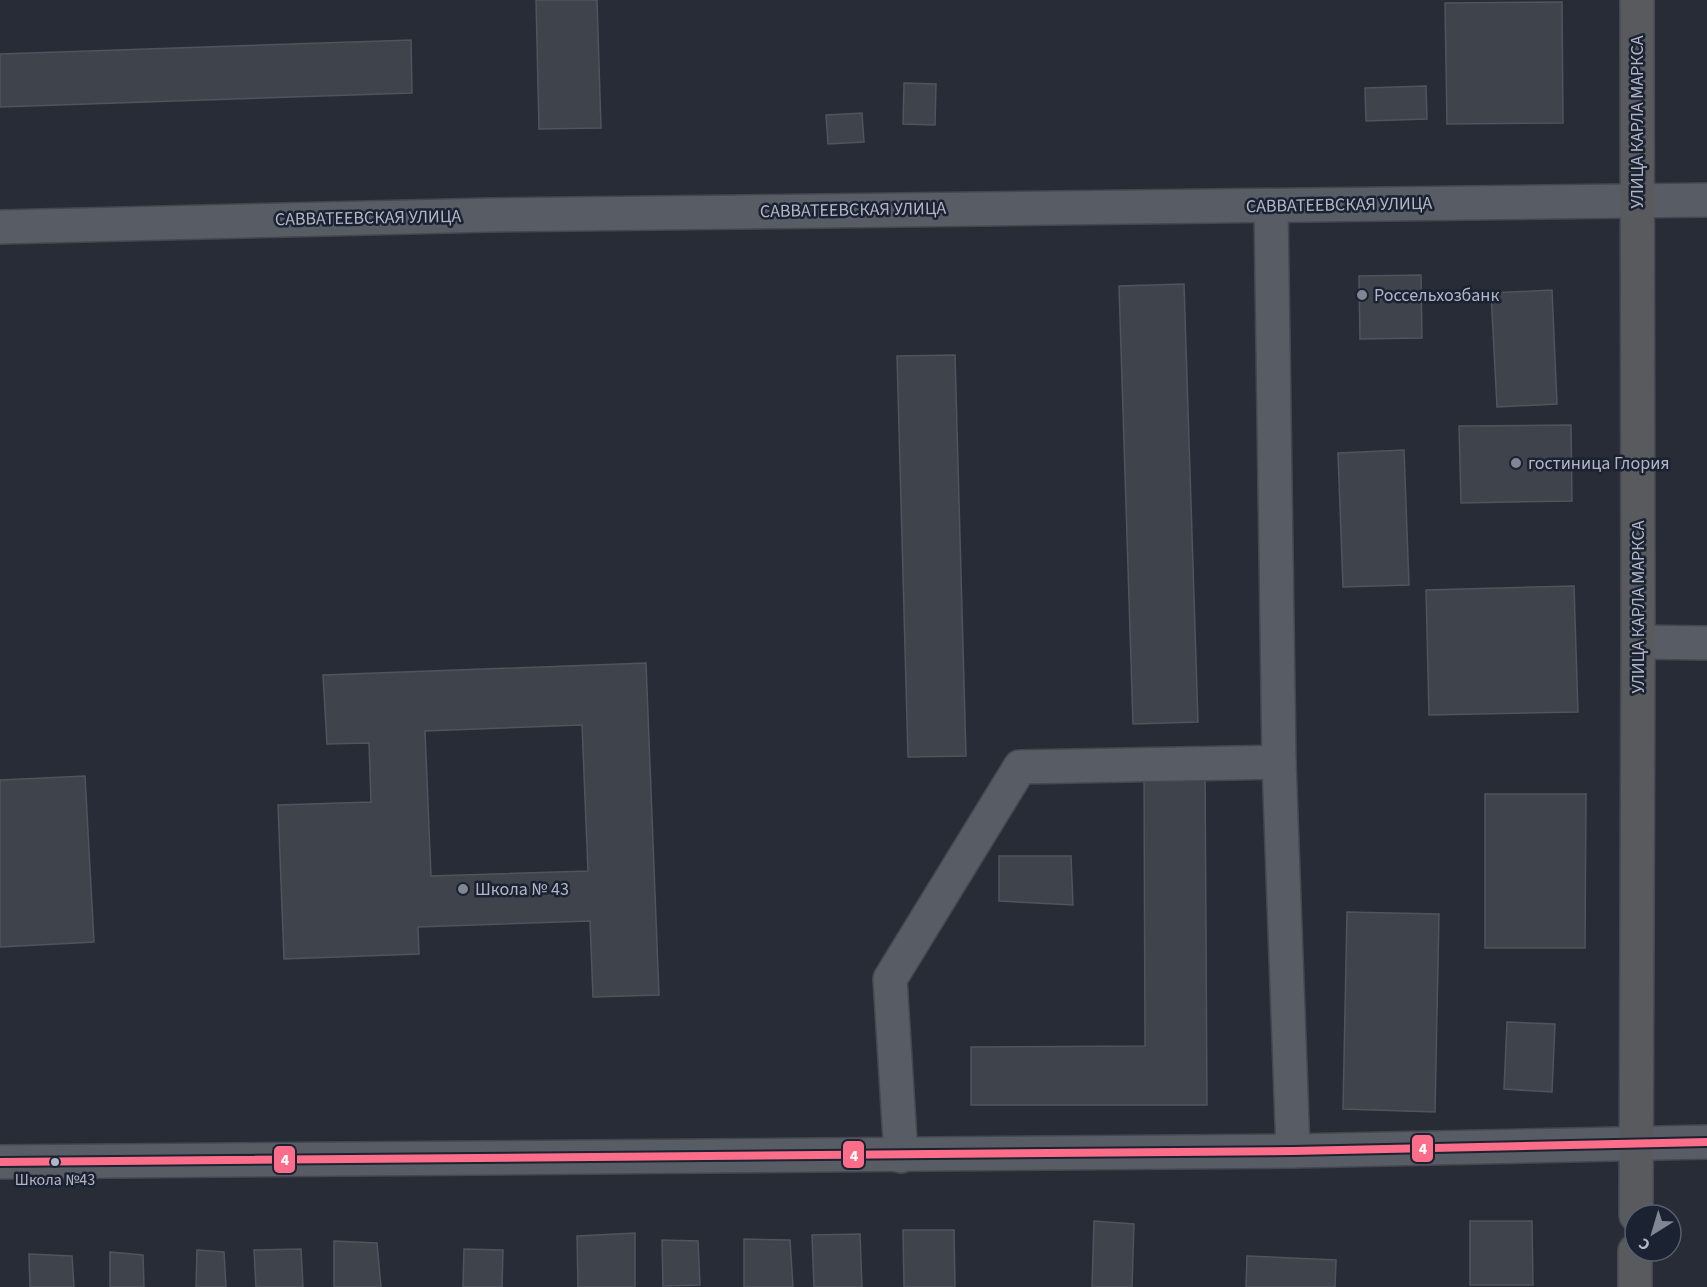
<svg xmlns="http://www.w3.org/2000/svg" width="1707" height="1287" font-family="'Source Sans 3',sans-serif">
<rect width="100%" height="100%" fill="#282c36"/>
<g fill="#3f434c" stroke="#50545e" stroke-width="1.5" fill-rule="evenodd">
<path d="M 536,0 L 597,0 L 601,128 L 539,129 Z"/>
<path d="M 1562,2 L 1563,123 L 1447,124 L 1445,3 Z"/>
<path d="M 411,40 L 412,93 L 0,107 L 0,54 Z"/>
<path d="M 904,83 L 936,84 L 935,125 L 903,124 Z"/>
<path d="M 1426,86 L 1427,119 L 1366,121 L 1365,88 Z"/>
<path d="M 862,113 L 864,142 L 828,144 L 826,115 Z"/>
<path d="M 1421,275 L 1422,338 L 1360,339 L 1359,276 Z"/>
<path d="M 1184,284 L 1198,722 L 1133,724 L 1119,286 Z"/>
<path d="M 1552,290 L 1557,404 L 1497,407 L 1491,293 Z"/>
<path d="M 955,355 L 966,756 L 908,757 L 897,356 Z"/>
<path d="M 1571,425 L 1572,501 L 1461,503 L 1459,426 Z"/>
<path d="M 1404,450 L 1409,585 L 1343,587 L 1338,453 Z"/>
<path d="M 1574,586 L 1578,712 L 1429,715 L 1426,590 Z"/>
<path d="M 646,663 L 659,995 L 593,997 L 590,921 L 418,927 L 419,954 L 284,959 L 278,805 L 371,802 L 369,743 L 327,744 L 323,675 ZM 582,725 L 588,871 L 431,876 L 425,731 Z"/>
<path d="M 1144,762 L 1205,762 L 1207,1105 L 971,1105 L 971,1047 L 1145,1046 Z"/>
<path d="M 85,776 L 94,942 L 0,947 L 0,780 Z"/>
<path d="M 1485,794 L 1586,794 L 1585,948 L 1485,948 Z"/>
<path d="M 999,856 L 1071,856 L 1073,905 L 999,901 Z"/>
<path d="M 1347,912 L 1439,914 L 1435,1112 L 1343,1109 Z"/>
<path d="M 1507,1022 L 1555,1024 L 1552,1092 L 1504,1089 Z"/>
<path d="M 1094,1221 L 1134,1224 L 1132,1287 L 1092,1287 Z"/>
<path d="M 1470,1221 L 1532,1221 L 1533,1285 L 1470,1285 Z"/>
<path d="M 903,1230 L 954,1230 L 955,1287 L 904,1287 Z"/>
<path d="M 635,1233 L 635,1287 L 578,1287 L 577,1236 Z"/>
<path d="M 860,1234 L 862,1287 L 814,1287 L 812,1235 Z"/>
<path d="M 744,1239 L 790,1240 L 793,1287 L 744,1287 Z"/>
<path d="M 662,1240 L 698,1241 L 700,1285 L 663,1286 Z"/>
<path d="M 334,1241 L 377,1243 L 381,1287 L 334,1287 Z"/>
<path d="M 301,1249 L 303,1287 L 256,1287 L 254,1250 Z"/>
<path d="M 464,1249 L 503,1250 L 502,1287 L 463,1287 Z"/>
<path d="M 197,1250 L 224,1252 L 226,1287 L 196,1287 Z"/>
<path d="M 110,1252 L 143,1255 L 144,1287 L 110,1287 Z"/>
<path d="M 29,1254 L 72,1256 L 74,1287 L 30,1287 Z"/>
<path d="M 1247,1256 L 1336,1260 L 1335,1287 L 1246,1287 Z"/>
</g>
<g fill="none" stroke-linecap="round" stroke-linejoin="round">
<defs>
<g id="minor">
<path d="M 1271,206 L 1279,762 L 1293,1151"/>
<path d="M 0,227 L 491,215 L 1707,200"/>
<path d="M 1638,642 L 1707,643"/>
<path d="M 901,1156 L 890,979 L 1020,767 L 1279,762"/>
<path d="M 0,1162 L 1293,1151 L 1707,1142"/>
</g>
<g id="highway">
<path d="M 1636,1215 L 1638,642 L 1637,0"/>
<path d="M 1635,1287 L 1635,1251"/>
</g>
</defs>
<use href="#minor" stroke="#44474f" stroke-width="36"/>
<use href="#highway" stroke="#454851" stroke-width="36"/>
<use href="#minor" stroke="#585c64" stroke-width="33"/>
<use href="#highway" stroke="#585a5e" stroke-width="33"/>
<defs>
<path id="bus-1" d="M 0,1162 L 1293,1151 L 1707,1142"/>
</defs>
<use href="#bus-1" stroke="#1b2231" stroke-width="12"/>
<use href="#bus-1" stroke="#fb6d88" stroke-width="8"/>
</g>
<g fill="#818695" stroke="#1b2231" stroke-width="2">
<circle cx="1362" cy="295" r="6"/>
<circle cx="1516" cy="463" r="6"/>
<circle cx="463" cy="889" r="6"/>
</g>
<circle fill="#b1b7c8" stroke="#1b2231" stroke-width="2" cx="55" cy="1162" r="5"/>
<g text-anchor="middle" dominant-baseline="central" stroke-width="5" stroke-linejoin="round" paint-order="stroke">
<g font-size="16" fill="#b1b7c8" stroke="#1b2231">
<text x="55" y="1180">Школа №43</text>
</g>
<g font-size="18" fill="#b1b7c8" stroke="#1b2231">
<text transform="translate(1637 122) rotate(-90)">УЛИЦА КАРЛА МАРКСА</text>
<text transform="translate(1339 205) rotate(-1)">САВВАТЕЕВСКАЯ УЛИЦА</text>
<text transform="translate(853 210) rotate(-1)">САВВАТЕЕВСКАЯ УЛИЦА</text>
<text transform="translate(368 218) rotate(-1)">САВВАТЕЕВСКАЯ УЛИЦА</text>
<text transform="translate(1638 607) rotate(-90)">УЛИЦА КАРЛА МАРКСА</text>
</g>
<g font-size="18" fill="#b1b7c8" stroke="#1b2231" text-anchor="start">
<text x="1374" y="295">Россельхозбанк</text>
<text x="1528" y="463">гостиница Глория</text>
<text x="475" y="889">Школа № 43</text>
</g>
</g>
<g stroke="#1b2231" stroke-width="2">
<rect x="1411" y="1134" width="23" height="29" rx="6" fill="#fb6d88"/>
<rect x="842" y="1140" width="23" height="29" rx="6" fill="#fb6d88"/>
<rect x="273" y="1145" width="23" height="29" rx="6" fill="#fb6d88"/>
</g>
<g font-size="16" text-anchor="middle" font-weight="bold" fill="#fff">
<text x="1423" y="1154">4</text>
<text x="854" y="1161">4</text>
<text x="285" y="1165">4</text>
</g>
<g transform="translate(1653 1233) rotate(217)"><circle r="28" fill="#1b2231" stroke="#575e6d" stroke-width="1.5"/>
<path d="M0-4.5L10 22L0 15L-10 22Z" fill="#818695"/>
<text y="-9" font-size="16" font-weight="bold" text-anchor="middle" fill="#b1b7c8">С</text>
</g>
</svg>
